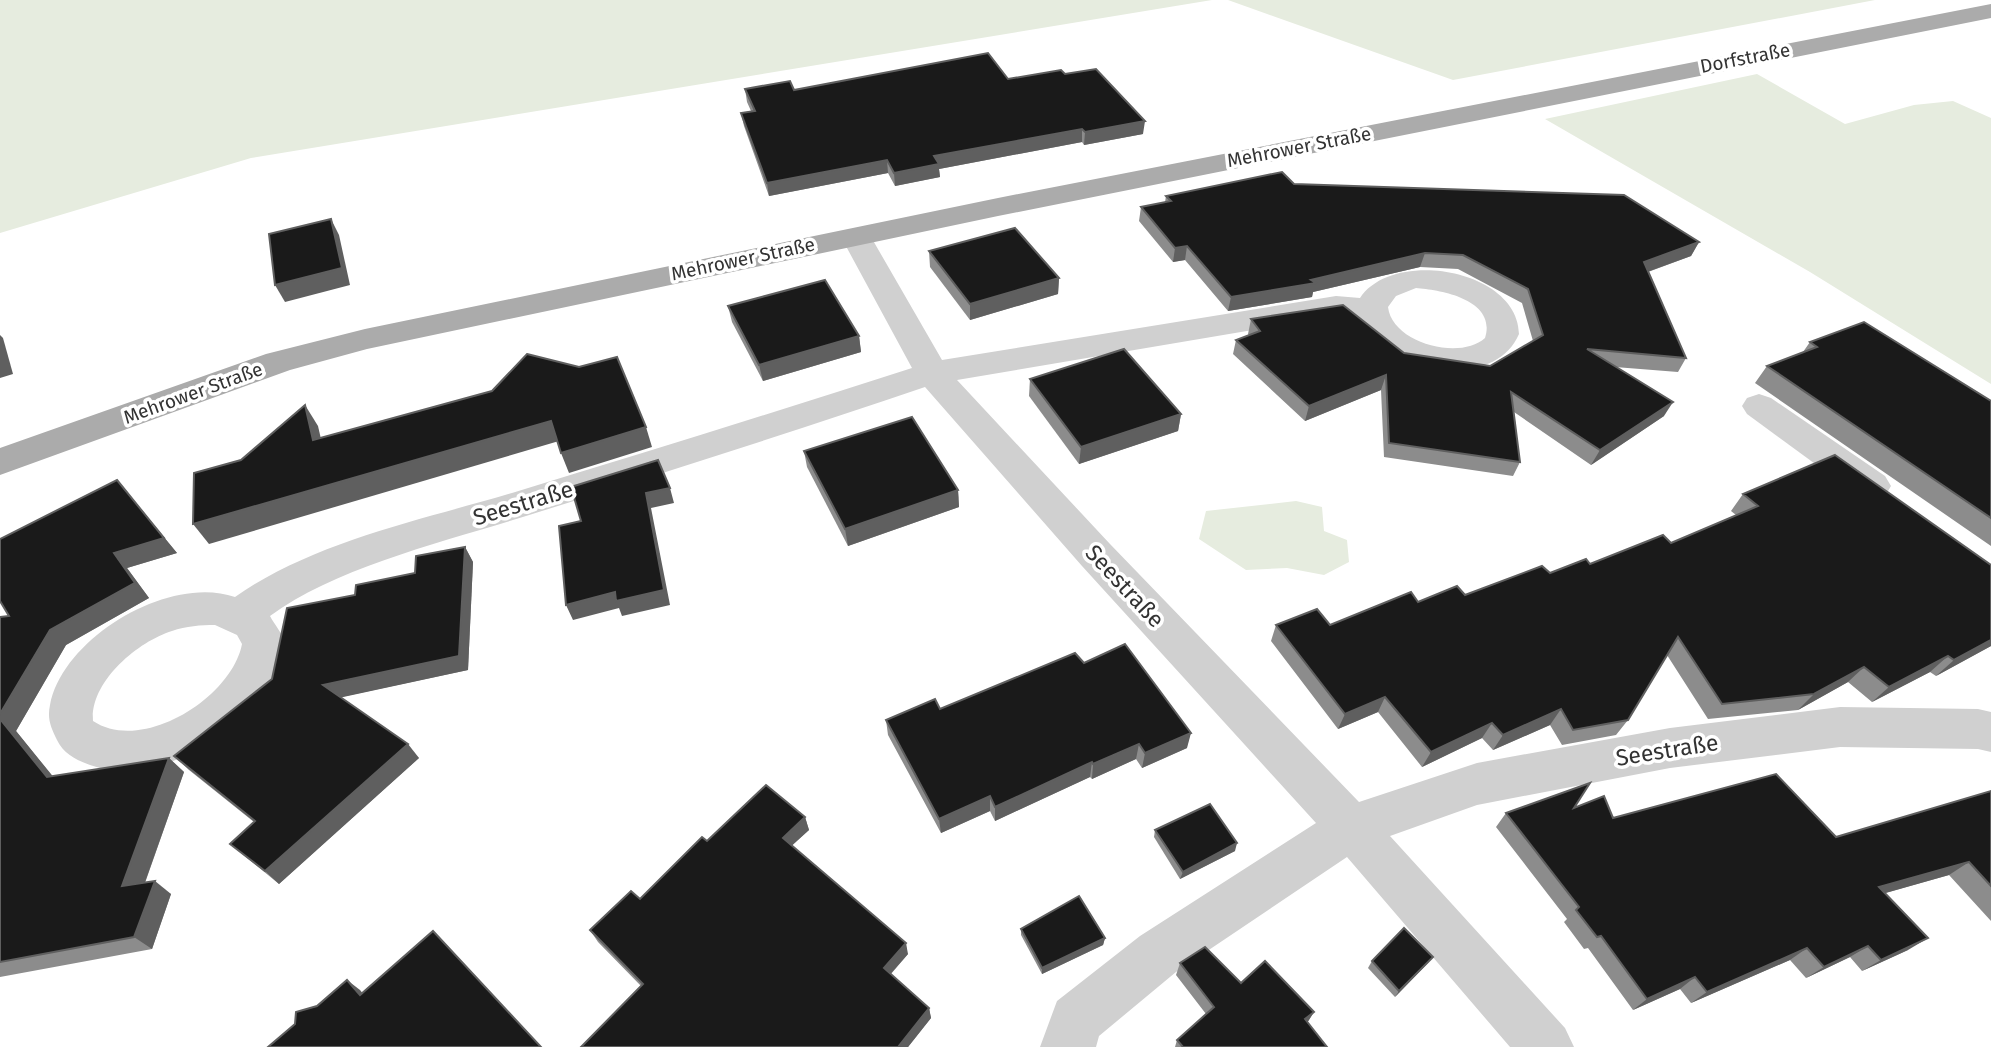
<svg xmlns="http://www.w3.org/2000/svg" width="1991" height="1047" font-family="'Fira Sans',sans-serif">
<rect width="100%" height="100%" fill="#fff"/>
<g fill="#e6ecdf">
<path d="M 0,0 L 1212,0 L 251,158 L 0,233 Z"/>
<path d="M 1228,0 L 1875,0 L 1453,80 Z"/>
<path d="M 1757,74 L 1845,124 L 1914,105 L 1953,101 L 1991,118 L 1991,384 L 1810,272 L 1545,119 Z"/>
<path d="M 1296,501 L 1322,507 L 1324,531 L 1347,540 L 1349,562 L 1324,575 L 1287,568 L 1246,570 L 1199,539 L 1206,511 Z"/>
</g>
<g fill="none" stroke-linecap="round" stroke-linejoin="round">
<g fill="#d0d0d0" fill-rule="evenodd">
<path d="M 856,228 L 866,231 L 871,237 L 942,360 L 1336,296 L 1360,298 C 1393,248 1518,269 1519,334 C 1497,386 1413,374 1376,343 C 1368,336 1362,327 1357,317 L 1336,316 L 957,380 L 1110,544 L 1359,802 L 1477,763 L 1670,728 L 1840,707 L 1978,709 L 1991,712 L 1991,752 L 1978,749 L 1840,747 L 1670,768 L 1477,805 L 1390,836 L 1565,1028 L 1574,1047 L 1510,1047 L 1347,857 L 1176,972 L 1099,1036 L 1096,1047 L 1040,1047 L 1057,1001 L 1140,936 L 1316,823 L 1082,566 L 925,387 C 793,432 660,474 526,516 C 447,541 336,567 270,616 C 274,624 284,635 285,644 C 291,701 198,756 153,768 C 132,774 110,772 90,765 C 76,760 63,753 57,740 C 51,728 47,719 50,705 C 63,637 170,574 235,597 C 313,542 421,520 512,493 C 646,452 779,411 912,368 L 841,237 L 846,231 ZM 1416,288 C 1442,290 1497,300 1485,338 C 1460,361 1392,343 1388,307 L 1396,296 ZM 215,625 L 237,635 L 242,644 C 232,697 143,754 93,721 C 90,682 137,642 172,631 C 186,626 201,625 215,625 Z"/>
<path d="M 1759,394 L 1771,398 L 1885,476 L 1891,486 L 1885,496 L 1872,499 L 1859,496 L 1747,414 L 1742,406 L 1747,398 Z"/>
</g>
<path fill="#ababab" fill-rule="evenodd" d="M 1991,4 L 1991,18 L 998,216 L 367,349 L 290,370 L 0,475 L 0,448 L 266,354 L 365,329 L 998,198 Z"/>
</g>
<g fill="#8c8c8c">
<path d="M 1065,74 L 1143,134 L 1084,145 L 1082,142 L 939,169 L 940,177 L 895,186 L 888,173 L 769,196 L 744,126 L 741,113 L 751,111 L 747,102 L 745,89 L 794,90 L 1008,79 Z"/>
<path d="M 1294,184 L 1699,242 L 1691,256 L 1648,272 L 1686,358 L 1678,372 L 1615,367 L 1664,416 L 1591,465 L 1514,412 L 1520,462 L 1513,476 L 1384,457 L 1381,390 L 1305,421 L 1233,354 L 1236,340 L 1249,335 L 1248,334 L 1251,319 L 1404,353 L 1490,366 L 1533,341 L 1522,303 L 1458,269 L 1420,267 L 1313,292 L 1312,297 L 1228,311 L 1185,260 L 1173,262 L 1139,221 L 1141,207 L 1165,202 L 1166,196 Z"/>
<path d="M 929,251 L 1059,278 L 1058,294 L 970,320 L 930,267 Z"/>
<path d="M 728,306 L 859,336 L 861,352 L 763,381 L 732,322 Z"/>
<path d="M 1810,342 L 1991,401 L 1991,546 L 1755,383 L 1767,366 L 1803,352 Z"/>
<path d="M 1030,379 L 1181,414 L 1178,431 L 1079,464 L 1029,396 Z"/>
<path d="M 804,451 L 958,490 L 959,507 L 848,546 L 807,467 Z"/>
<path d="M 117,480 L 177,553 L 127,568 L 149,598 L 66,645 L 16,731 L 52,776 L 169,758 L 184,772 L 145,883 L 171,894 L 152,949 L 0,977 L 0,617 L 9,616 Z"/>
<path d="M 1743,494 L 1991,646 L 1936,676 L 1930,672 L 1872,702 L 1848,682 L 1798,710 L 1708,719 L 1667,655 L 1628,720 L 1616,735 L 1562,745 L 1550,725 L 1493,750 L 1482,738 L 1422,767 L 1378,712 L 1338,729 L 1271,641 L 1276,625 L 1330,625 L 1418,602 L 1465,595 L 1671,543 L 1736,515 L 1731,511 Z"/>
<path d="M 465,547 L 473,562 L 468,670 L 341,697 L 419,758 L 279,884 L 230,844 L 254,822 L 189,770 L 174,756 L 272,679 L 355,595 L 415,573 Z"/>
<path d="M 1084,663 L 1187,748 L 1142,768 L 1136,759 L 1092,779 L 1090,777 L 995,821 L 990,811 L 941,833 L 888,735 L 886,720 L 940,709 Z"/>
<path d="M 1991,791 L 1991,921 L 1949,875 L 1885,893 L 1908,950 L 1862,971 L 1850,957 L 1806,978 L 1790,960 L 1691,1003 L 1680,989 L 1633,1010 L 1588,948 L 1584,949 L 1564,922 L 1567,919 L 1496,827 L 1506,813 L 1574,808 L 1613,818 L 1836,837 Z"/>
<path d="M 805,817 L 809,830 L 791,846 L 908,954 L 891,974 L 929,1008 L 931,1018 L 908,1047 L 581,1047 L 641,986 L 598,942 L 590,930 L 640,899 L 707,841 Z"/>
<path d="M 1155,830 L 1235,851 L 1180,879 L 1154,837 Z"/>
<path d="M 1021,929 L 1105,938 L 1103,945 L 1042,974 L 1021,935 Z"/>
<path d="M 1433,957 L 1395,997 L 1368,968 L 1372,961 Z"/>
<path d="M 1180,963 L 1241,983 L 1314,1012 L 1307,1023 L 1327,1047 L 1175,1047 L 1177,1040 L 1206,1014 L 1176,975 Z"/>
</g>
<g fill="#5f5f5f">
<path d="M 1145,121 L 1143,134 L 1084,145 L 1085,132 Z"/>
<path d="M 1082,129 L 1082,142 L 939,169 L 940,177 L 895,186 L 894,173 L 934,156 Z"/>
<path d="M 887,160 L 888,173 L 769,196 L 767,183 Z"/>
<path d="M 331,219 L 339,235 L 350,285 L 285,302 L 275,285 Z"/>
<path d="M 1699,242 L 1691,256 L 1636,276 L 1644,262 Z"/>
<path d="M 1187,246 L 1185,260 L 1173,262 L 1175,248 Z"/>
<path d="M 1425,253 L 1420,267 L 1313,292 L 1312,297 L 1228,311 L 1231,297 L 1311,280 Z"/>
<path d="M 1059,278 L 1058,294 L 970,320 L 970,304 Z"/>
<path d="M 0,335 L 3,338 L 13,374 L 0,378 Z"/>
<path d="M 859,336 L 861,352 L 763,381 L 759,365 Z"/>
<path d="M 1386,375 L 1381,390 L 1305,421 L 1309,406 Z"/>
<path d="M 1673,402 L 1664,416 L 1591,465 L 1600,450 Z"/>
<path d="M 305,405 L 318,426 L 326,461 L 313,440 Z"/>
<path d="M 1181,414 L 1178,431 L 1079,464 L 1081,447 Z"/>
<path d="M 551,421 L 559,441 L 209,544 L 193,524 Z"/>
<path d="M 646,427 L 652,447 L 569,473 L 561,453 Z"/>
<path d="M 670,488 L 674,503 L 651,508 L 670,605 L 622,616 L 619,608 L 573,620 L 566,605 L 646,493 Z"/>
<path d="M 958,490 L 959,507 L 848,546 L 845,529 Z"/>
<path d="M 130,496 L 177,553 L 127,568 L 149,598 L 66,645 L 16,731 L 64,790 L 47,777 L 0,719 L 0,714 L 50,630 L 114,553 Z"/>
<path d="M 465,547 L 473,562 L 468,670 L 334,699 L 323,685 Z"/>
<path d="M 1991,640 L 1991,646 L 1936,676 L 1954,660 Z"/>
<path d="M 1948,656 L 1930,672 L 1872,702 L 1889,687 Z"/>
<path d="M 1864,667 L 1848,682 L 1798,710 L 1814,694 Z"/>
<path d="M 1385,697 L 1378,712 L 1338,729 L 1345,714 Z"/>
<path d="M 1561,709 L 1550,725 L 1493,750 L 1503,735 Z"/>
<path d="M 1492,723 L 1482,738 L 1422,767 L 1431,752 Z"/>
<path d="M 1191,733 L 1187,748 L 1142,768 L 1145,753 Z"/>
<path d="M 408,744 L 419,758 L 279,884 L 265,871 Z"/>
<path d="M 1139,744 L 1136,759 L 1092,779 L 1093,764 Z"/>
<path d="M 169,758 L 184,772 L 139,899 L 122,886 Z"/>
<path d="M 1092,762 L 1090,777 L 995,821 L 995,807 Z"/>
<path d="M 990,796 L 990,811 L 941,833 L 939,819 Z"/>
<path d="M 805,817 L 809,830 L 786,851 L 783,838 Z"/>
<path d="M 1237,843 L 1235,851 L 1180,879 L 1183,872 Z"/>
<path d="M 1969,862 L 1949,875 L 1861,900 L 1879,887 Z"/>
<path d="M 155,881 L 171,894 L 152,949 L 134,937 Z"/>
<path d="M 1105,938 L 1103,945 L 1042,974 L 1042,968 Z"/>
<path d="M 1928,938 L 1908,950 L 1862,971 L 1881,960 Z"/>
<path d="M 906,943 L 908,954 L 886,979 L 884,968 Z"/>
<path d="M 1868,946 L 1850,957 L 1806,978 L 1824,967 Z"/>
<path d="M 1807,948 L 1790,960 L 1691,1003 L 1707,992 Z"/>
<path d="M 1433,957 L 1427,964 L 1395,997 L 1399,991 Z"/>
<path d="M 1695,977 L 1680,989 L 1633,1010 L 1647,999 Z"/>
<path d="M 347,980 L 360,990 L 373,1006 L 360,995 Z"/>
<path d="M 929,1008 L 931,1018 L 908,1047 L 898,1047 Z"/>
<path d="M 1314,1012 L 1307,1023 L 1305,1019 Z"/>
</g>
<g fill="#1a1a1a" stroke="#5f5f5f" stroke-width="2">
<path d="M 988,53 L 1008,79 L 1061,70 L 1065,74 L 1096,69 L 1145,121 L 1085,132 L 1082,129 L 934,156 L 939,164 L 894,173 L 887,160 L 767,183 L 741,113 L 755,111 L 745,89 L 790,81 L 794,90 Z"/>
<path d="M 1282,172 L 1294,184 L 1624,195 L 1699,242 L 1644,262 L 1686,358 L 1587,349 L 1673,402 L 1600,450 L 1511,392 L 1520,462 L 1389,443 L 1386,375 L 1309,406 L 1236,340 L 1260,331 L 1251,319 L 1343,305 L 1404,353 L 1490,366 L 1543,335 L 1528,289 L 1463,255 L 1425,253 L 1311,280 L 1316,283 L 1231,297 L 1187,246 L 1175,248 L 1141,207 L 1171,201 L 1166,196 Z"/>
<path d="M 331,219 L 342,268 L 275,285 L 269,234 Z"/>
<path d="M 1015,228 L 1059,278 L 970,304 L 929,251 Z"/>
<path d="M 825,280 L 859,336 L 759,365 L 728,306 Z"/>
<path d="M 1864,322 L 1991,401 L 1991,518 L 1767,366 L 1817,347 L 1810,342 Z"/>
<path d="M 1124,349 L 1181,414 L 1081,447 L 1030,379 Z"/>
<path d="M 527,354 L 579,367 L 617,357 L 646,427 L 561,453 L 551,421 L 193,524 L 194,473 L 241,460 L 305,405 L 313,440 L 492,391 Z"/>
<path d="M 912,417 L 958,490 L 845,529 L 804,451 Z"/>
<path d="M 1835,455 L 1991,565 L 1991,640 L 1954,660 L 1948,656 L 1889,687 L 1864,667 L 1814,694 L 1722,704 L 1678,637 L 1628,720 L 1573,730 L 1561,709 L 1503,735 L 1492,723 L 1431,752 L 1385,697 L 1345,714 L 1276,625 L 1317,609 L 1330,625 L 1411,592 L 1418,602 L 1457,586 L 1465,595 L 1542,566 L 1550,573 L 1586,559 L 1590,564 L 1663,535 L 1671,543 L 1758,506 L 1743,494 Z"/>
<path d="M 658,460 L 670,488 L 646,493 L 664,590 L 616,601 L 615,592 L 566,605 L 559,526 L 581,521 L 571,487 Z"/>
<path d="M 117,480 L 164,538 L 114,553 L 135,583 L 50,630 L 0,714 L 0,617 L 9,616 L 0,601 L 0,539 Z"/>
<path d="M 465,547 L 459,656 L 323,685 L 408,744 L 265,871 L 230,844 L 255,821 L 174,756 L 272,679 L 287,608 L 355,595 L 356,585 L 415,573 L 416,556 Z"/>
<path d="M 1125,644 L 1191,733 L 1145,753 L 1139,744 L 1093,764 L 1092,762 L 995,807 L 990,796 L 939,819 L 886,720 L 935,699 L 940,709 L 1075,653 L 1084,663 Z"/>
<path d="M 0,719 L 47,777 L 169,758 L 122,886 L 155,881 L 134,937 L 0,962 Z"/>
<path d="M 1776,774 L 1836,837 L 1991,791 L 1991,886 L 1969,862 L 1879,887 L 1928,938 L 1881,960 L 1868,946 L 1824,967 L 1807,948 L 1707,992 L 1695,977 L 1647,999 L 1601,936 L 1597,937 L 1576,910 L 1579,907 L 1506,813 L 1590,783 L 1574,808 L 1604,796 L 1613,818 Z"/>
<path d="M 766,785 L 805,817 L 783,838 L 906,943 L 884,968 L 929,1008 L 898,1047 L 581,1047 L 643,984 L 590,930 L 631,891 L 640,899 L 702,837 L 707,841 Z"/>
<path d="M 1210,804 L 1237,843 L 1183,872 L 1155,830 Z"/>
<path d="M 1079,896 L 1105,938 L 1042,968 L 1021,929 Z"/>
<path d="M 1404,928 L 1433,957 L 1399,991 L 1372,961 Z"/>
<path d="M 433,931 L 541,1047 L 268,1047 L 295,1024 L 296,1012 L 317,1006 L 347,980 L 360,995 Z"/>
<path d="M 1205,947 L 1241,983 L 1265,961 L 1314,1012 L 1305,1019 L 1327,1047 L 1183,1047 L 1177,1040 L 1214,1007 L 1180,963 Z"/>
</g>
<g text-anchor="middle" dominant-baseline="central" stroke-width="7" stroke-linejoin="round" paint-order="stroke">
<g font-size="19" fill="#333" stroke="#fff">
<text transform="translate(1745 58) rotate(-11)">Dorfstraße</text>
<text transform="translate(1299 147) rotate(-11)">Mehrower Straße</text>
<text transform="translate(743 259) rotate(-12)">Mehrower Straße</text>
<text transform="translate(193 393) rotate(-20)">Mehrower Straße</text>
</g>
<g font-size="23" fill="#333" stroke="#fff">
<text transform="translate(523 503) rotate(-17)">Seestraße</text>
<text transform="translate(1125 586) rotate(47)">Seestraße</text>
<text transform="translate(1667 750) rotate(-9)">Seestraße</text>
</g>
</g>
</svg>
